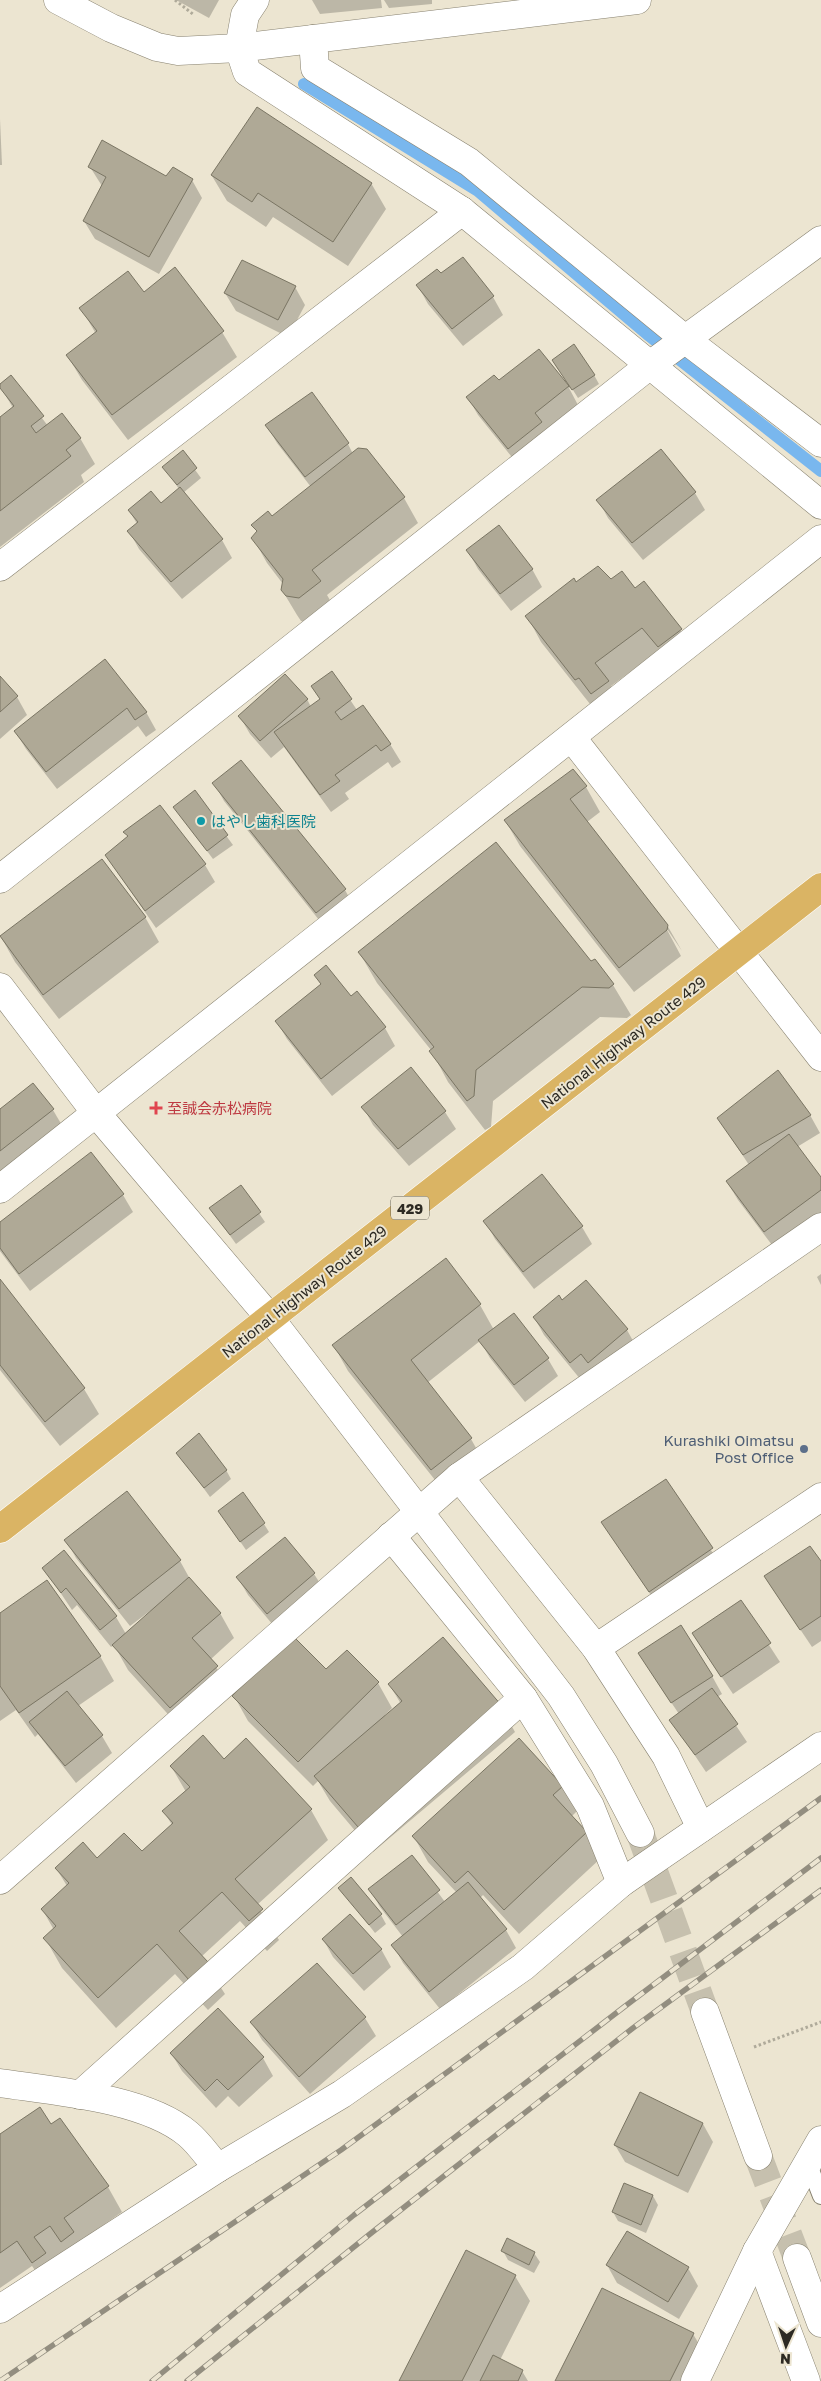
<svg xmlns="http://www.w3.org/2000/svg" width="821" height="2381" font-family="'Golos Text','Noto Sans JP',sans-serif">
<rect width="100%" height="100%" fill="#ece5d1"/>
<g fill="#0003">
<path d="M 176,0 L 219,0 L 209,18 Z"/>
<path d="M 312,0 L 381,0 L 382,8 L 320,14 Z"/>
<path d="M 384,0 L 432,0 L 432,4 L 389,8 Z"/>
<path d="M 0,119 L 2,165 L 0,165 Z"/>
<path d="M 90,167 L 192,180 L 202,198 L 159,274 L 95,239 L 84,221 L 102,186 Z"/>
<path d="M 212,176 L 371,183 L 386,209 L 348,266 L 273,217 L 266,227 L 227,201 Z"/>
<path d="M 441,275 L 493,297 L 503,315 L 463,346 L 428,304 L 418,286 Z"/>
<path d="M 295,287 L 305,305 L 288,337 L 236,311 L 225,293 Z"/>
<path d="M 143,294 L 222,332 L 237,357 L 128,440 L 82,380 L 67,355 L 96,334 L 81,308 Z"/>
<path d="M 594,375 L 599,384 L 578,398 L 571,387 L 569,388 L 578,405 L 519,466 L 478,415 L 468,398 L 498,381 L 568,386 Z"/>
<path d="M 11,377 L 48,426 L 80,438 L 95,464 L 81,475 L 84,482 L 0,547 L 0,418 L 13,408 L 0,386 Z"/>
<path d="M 267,426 L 348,444 L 353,454 L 366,450 L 404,498 L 418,523 L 327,595 L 334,607 L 313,623 L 301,621 L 297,615 L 282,590 L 283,584 L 267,563 L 253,538 L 257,532 L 253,525 L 271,518 L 311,487 L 277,443 Z"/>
<path d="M 182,452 L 201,478 L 183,493 L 222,540 L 232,558 L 182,599 L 139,549 L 129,531 L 137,524 L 129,510 L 160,505 L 179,489 L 164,467 Z"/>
<path d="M 695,493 L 705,510 L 643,560 L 608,518 L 598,500 Z"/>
<path d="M 468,551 L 532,569 L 542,587 L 511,611 L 478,569 Z"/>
<path d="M 611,581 L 634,590 L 680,630 L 695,655 L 657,652 L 611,686 L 623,706 L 590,704 L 541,642 L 527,616 Z"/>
<path d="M 105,660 L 146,712 L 156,730 L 146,737 L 138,726 L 57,789 L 26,749 L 15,731 Z"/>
<path d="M 332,673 L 357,710 L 390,744 L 401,762 L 392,768 L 388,762 L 345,793 L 349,799 L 331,812 L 284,747 L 271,758 L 250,734 L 240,717 L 307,699 L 311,707 L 320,699 L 312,687 Z"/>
<path d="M 0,678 L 17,697 L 27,715 L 0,739 Z"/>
<path d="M 214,783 L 345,890 L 355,908 L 327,930 L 224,801 Z"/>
<path d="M 586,787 L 600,812 L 587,822 L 667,925 L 682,951 L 665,926 L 681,956 L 634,992 L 520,846 L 505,820 Z"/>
<path d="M 194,792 L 233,845 L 213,859 L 174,807 Z"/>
<path d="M 125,832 L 205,865 L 215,882 L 156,928 L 106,855 L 128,837 Z"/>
<path d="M 145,917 L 159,942 L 59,1019 L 15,962 L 1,937 Z"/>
<path d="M 359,952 L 591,963 L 595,961 L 613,985 L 631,1015 L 627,1018 L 600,1017 L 493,1101 L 491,1127 L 485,1130 L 448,1082 L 431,1050 L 377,983 Z"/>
<path d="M 316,976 L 351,998 L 385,1028 L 395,1046 L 332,1096 L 287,1039 L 277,1022 L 321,985 Z"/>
<path d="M 411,1069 L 445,1112 L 456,1129 L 409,1166 L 373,1125 L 363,1107 Z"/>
<path d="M 53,1110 L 63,1127 L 0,1177 L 0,1111 Z"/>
<path d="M 810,1115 L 820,1133 L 797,1147 L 821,1180 L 821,1215 L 775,1249 L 738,1200 L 727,1182 L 749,1165 L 718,1118 Z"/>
<path d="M 241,1187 L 265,1222 L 236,1244 L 211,1209 Z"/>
<path d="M 123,1195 L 133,1212 L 30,1291 L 0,1251 L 0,1224 Z"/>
<path d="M 485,1221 L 582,1227 L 592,1244 L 534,1289 L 495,1239 Z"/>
<path d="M 446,1260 L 480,1305 L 494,1330 L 513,1315 L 548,1359 L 558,1376 L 525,1402 L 490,1358 L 480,1341 L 427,1383 L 471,1439 L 485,1464 L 447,1495 L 348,1371 L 334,1346 Z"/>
<path d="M 821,1274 L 821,1285 L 817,1277 Z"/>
<path d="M 0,1281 L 84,1389 L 99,1414 L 60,1446 L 0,1370 Z"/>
<path d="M 586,1282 L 627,1330 L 637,1348 L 581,1380 L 544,1335 L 534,1317 L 562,1302 Z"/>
<path d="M 178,1453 L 226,1470 L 231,1479 L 210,1497 Z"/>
<path d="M 665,1480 L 722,1567 L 660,1609 L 603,1522 Z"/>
<path d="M 127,1493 L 180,1561 L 190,1579 L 220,1613 L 234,1638 L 211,1659 L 231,1691 L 185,1733 L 128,1670 L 114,1645 L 111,1647 L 77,1605 L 72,1610 L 44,1568 L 64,1552 L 116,1617 L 126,1634 L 151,1612 L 150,1611 L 130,1626 L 76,1558 L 66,1540 Z"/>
<path d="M 219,1511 L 264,1524 L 269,1532 L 246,1550 Z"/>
<path d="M 285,1538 L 314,1574 L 325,1591 L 278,1631 L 248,1595 L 238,1578 Z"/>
<path d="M 821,1564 L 821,1641 L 812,1647 L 765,1577 Z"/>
<path d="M 741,1602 L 780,1662 L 733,1694 L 693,1634 Z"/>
<path d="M 0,1615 L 100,1656 L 114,1681 L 78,1706 L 102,1736 L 112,1753 L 76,1783 L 38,1734 L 35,1737 L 16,1710 L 0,1721 Z"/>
<path d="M 326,1671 L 378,1683 L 392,1708 L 385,1715 L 386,1716 L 401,1704 L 389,1684 L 501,1707 L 515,1732 L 373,1852 L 330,1801 L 318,1781 L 313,1786 L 248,1721 L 234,1696 Z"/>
<path d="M 650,1671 L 712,1676 L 722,1694 L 717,1697 L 747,1742 L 706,1772 L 671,1720 L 679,1714 Z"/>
<path d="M 224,1760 L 311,1810 L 328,1840 L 257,1905 L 279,1940 L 267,1951 L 240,1921 L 201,1957 L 225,1994 L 208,2010 L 175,1974 L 116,2028 L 62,1968 L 45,1938 L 54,1930 L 42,1909 L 67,1886 L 56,1868 L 142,1853 L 172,1825 L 164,1812 L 186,1792 L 171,1766 Z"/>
<path d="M 562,1786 L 577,1811 L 571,1817 L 586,1833 L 601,1858 L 519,1934 L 483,1895 L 480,1898 L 506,1930 L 516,1948 L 440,2009 L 403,1963 L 393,1945 L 403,1937 L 380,1907 L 370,1890 L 412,1857 L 445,1902 L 457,1893 L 428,1862 L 414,1837 Z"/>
<path d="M 340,1888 L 381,1915 L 386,1924 L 375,1933 Z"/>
<path d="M 323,1939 L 381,1949 L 391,1967 L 364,1991 L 333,1957 Z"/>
<path d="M 317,1964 L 365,2018 L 376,2036 L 310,2094 L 262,2040 L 252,2023 Z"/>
<path d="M 171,2053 L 263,2058 L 273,2076 L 239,2107 L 228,2096 L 216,2108 L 182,2071 Z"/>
<path d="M 640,2094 L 703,2124 L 713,2142 L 688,2193 L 625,2162 L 615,2145 Z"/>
<path d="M 51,2126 L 108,2187 L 122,2212 L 79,2242 L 77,2266 L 65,2250 L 50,2261 L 47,2287 L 32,2266 L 0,2288 L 0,2135 Z"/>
<path d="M 653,2196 L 658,2205 L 646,2233 L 618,2221 L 613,2212 Z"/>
<path d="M 508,2239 L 534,2253 L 540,2262 L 534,2273 L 508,2260 L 503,2251 Z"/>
<path d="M 607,2265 L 688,2268 L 698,2286 L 679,2319 L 617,2283 Z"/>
<path d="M 515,2276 L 530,2301 L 500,2360 L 522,2371 L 528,2381 L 401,2381 Z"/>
<path d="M 693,2334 L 708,2359 L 697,2381 L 557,2381 Z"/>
</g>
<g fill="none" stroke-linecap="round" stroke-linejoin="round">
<path stroke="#79b7ee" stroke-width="12" d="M 304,84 L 478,191 L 647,334 L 821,471"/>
</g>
<g fill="#afa996" stroke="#7a7563">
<path d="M 257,107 L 372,183 L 333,242 L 258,193 L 252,202 L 211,175 Z"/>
<path d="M 102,140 L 166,176 L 173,167 L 193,179 L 149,257 L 83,221 L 106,177 L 88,167 Z"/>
<path d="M 463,257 L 494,296 L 452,329 L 416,285 L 437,269 L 441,273 Z"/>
<path d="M 242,260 L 296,286 L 278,320 L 224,293 Z"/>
<path d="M 175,267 L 224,331 L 112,415 L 66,355 L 97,331 L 79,308 L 128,271 L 144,292 Z"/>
<path d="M 574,344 L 595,375 L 572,390 L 552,360 Z"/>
<path d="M 539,349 L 569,386 L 535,413 L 542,422 L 508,449 L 466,397 L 494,375 L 499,380 Z"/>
<path d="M 11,375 L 44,416 L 31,426 L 36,433 L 62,413 L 81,438 L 66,450 L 71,456 L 0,511 L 0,417 L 14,406 L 0,388 L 0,384 Z"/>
<path d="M 312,392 L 349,443 L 305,477 L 265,425 Z"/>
<path d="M 358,448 L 367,449 L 405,497 L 312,570 L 321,581 L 299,598 L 286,596 L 281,590 L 283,579 L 251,538 L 257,531 L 251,525 L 268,511 L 272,516 Z"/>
<path d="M 661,449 L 696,492 L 632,543 L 596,500 Z"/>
<path d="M 183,450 L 197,468 L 177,485 L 162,467 Z"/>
<path d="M 180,487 L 223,539 L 171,582 L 127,531 L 138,522 L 128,510 L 151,491 L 161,503 Z"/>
<path d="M 499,525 L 533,569 L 500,594 L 466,550 Z"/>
<path d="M 598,566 L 611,579 L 622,571 L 635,588 L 644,581 L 682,629 L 658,647 L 642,628 L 595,663 L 609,681 L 591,694 L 579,678 L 575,680 L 525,616 L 574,578 L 576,582 Z"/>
<path d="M 105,659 L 147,712 L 135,720 L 127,708 L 46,772 L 14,731 Z"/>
<path d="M 332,671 L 352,699 L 335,712 L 341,720 L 363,705 L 391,744 L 381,751 L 376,745 L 335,775 L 340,781 L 320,795 L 274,732 L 320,699 L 311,686 Z"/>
<path d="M 285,674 L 308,699 L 260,741 L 238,716 Z"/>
<path d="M 0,676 L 18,696 L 0,712 Z"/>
<path d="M 241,760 L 346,889 L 316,913 L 212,783 Z"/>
<path d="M 573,769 L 587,786 L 570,799 L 668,925 L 667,930 L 619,968 L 504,820 Z"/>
<path d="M 195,790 L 228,835 L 207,851 L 173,807 Z"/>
<path d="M 160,805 L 206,864 L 145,911 L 105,855 L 128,836 L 123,832 Z"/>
<path d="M 496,842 L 591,961 L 595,959 L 614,984 L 609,988 L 582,987 L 476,1070 L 474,1096 L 467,1101 L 429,1051 L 434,1047 L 358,952 Z"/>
<path d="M 102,859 L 146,917 L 43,995 L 0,936 Z"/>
<path d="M 326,965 L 351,996 L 357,991 L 386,1027 L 321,1079 L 275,1021 L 321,984 L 314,975 Z"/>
<path d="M 411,1067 L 446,1111 L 398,1149 L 361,1107 Z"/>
<path d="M 778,1070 L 811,1115 L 743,1155 L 717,1118 Z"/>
<path d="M 33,1083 L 54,1109 L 0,1151 L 0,1109 Z"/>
<path d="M 789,1134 L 821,1177 L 821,1190 L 764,1232 L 726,1181 Z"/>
<path d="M 91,1152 L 124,1194 L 19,1274 L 0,1248 L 0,1222 Z"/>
<path d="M 542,1174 L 583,1226 L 523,1272 L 483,1221 Z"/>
<path d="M 241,1185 L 261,1212 L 230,1235 L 209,1208 Z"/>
<path d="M 446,1258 L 481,1304 L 411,1360 L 472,1438 L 431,1470 L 332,1345 Z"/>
<path d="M 0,1279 L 85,1388 L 45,1422 L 0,1365 Z"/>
<path d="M 586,1280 L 628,1329 L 588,1363 L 581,1354 L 570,1363 L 533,1317 L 559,1295 L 562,1300 Z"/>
<path d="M 514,1313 L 549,1358 L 514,1385 L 478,1340 Z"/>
<path d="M 199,1433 L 227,1470 L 204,1488 L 176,1453 Z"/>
<path d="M 666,1479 L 713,1548 L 649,1592 L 601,1522 Z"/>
<path d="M 127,1491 L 181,1560 L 119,1609 L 64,1540 Z"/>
<path d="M 243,1492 L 265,1523 L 240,1542 L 218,1511 Z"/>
<path d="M 285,1537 L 315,1573 L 267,1614 L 236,1577 Z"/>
<path d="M 810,1546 L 821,1561 L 821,1616 L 800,1630 L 764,1576 Z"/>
<path d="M 64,1550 L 117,1616 L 100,1630 L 66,1588 L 61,1593 L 42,1568 Z"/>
<path d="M 189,1577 L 221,1613 L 192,1638 L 218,1666 L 170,1708 L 112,1645 Z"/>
<path d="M 47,1580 L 101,1656 L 19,1713 L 0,1686 L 0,1613 Z"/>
<path d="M 741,1600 L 771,1643 L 721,1677 L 692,1633 Z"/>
<path d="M 681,1625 L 713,1676 L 671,1703 L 638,1653 Z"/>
<path d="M 293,1636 L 326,1669 L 347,1650 L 379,1682 L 298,1762 L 232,1696 Z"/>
<path d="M 443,1637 L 502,1706 L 358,1827 L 314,1776 L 402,1701 L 388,1684 Z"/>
<path d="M 712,1688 L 738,1724 L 695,1755 L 669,1720 Z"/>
<path d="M 67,1691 L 103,1735 L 65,1766 L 29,1722 Z"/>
<path d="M 203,1735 L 224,1759 L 246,1738 L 312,1809 L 235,1879 L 263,1909 L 249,1921 L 222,1892 L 179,1931 L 208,1962 L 189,1980 L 157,1944 L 98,1998 L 43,1938 L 56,1926 L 41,1909 L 69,1883 L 55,1868 L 83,1842 L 97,1858 L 124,1833 L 142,1851 L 173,1823 L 162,1811 L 190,1787 L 170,1766 Z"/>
<path d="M 519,1738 L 563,1786 L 553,1795 L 587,1832 L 504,1910 L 468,1871 L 455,1883 L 412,1836 Z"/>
<path d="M 412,1855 L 440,1890 L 396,1925 L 368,1889 Z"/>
<path d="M 351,1877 L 382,1914 L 369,1925 L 338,1888 Z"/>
<path d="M 468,1882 L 507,1929 L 429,1992 L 391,1945 Z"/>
<path d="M 350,1914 L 382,1949 L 353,1974 L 322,1939 Z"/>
<path d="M 317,1963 L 366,2017 L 299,2077 L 250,2022 Z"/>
<path d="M 218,2008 L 264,2057 L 228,2090 L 217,2079 L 205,2091 L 170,2053 Z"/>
<path d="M 640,2092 L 703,2123 L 678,2176 L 614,2145 Z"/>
<path d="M 40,2107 L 51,2124 L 60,2118 L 109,2186 L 64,2218 L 74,2232 L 61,2242 L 50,2226 L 34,2237 L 46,2253 L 32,2263 L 17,2241 L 0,2253 L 0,2134 Z"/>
<path d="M 624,2183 L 653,2195 L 641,2225 L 612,2212 Z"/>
<path d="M 627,2231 L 689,2267 L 668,2302 L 606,2265 Z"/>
<path d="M 507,2238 L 535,2252 L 529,2265 L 501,2251 Z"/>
<path d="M 466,2250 L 516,2275 L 462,2381 L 399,2381 Z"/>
<path d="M 602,2288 L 694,2333 L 670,2381 L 555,2381 Z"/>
<path d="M 493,2355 L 523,2370 L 518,2381 L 480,2381 Z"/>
</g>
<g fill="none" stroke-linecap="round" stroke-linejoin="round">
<g stroke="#c6c0ae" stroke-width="28" stroke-dasharray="28 14" stroke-linecap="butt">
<path d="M 640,1833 L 705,2012"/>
<path d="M 758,2156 L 797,2258"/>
</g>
<defs>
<path id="service" d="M 809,2165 L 821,2196"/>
<g id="minor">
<path d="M 255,0 L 245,15 L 239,48 L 247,72 L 462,211 L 821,505"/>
<path d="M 313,39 L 315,68 L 469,162 L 686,340 L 821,443"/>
<path d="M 0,567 L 462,211"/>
<path d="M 572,738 L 821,1057"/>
<path d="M 0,879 L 650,365 L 821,240"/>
<path d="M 0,987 L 96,1113 L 269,1317"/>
<path d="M 0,1189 L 821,539"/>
<path d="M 459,1477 L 821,1227"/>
<path d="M 391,1536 L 523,1698 L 590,1806 L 621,1883"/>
<path d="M 596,1648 L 821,1497"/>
<path d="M 0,1880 L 459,1477 L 596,1648 L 666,1756 L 701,1828"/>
<path d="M 0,2083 C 55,2091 145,2098 188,2134 C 199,2143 208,2157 218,2168"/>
<path d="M 80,2095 L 523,1698"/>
<path d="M 757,2251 L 806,2381"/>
<path d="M 0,2309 L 218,2168 L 342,2094 L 523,1967 L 621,1883 L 821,1746"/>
<path d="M 695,2381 L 757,2251 L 821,2140"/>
</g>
<g id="tertiary">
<path d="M 58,0 L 111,28 L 157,47 L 178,51 L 239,48 L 637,0"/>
<path d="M 269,1317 L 561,1696 L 604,1764 L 640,1833"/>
<path d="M 705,2012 L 758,2156"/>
<path d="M 797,2258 L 821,2323"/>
</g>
<path id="trunk" d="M 0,1529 L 821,887"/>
</defs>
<use href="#service" stroke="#87816f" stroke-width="18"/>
<use href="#minor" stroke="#87816f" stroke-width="29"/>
<use href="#tertiary" stroke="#87816f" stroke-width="29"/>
<use href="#trunk" stroke="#fff" stroke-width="29"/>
<g stroke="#afaa9a" stroke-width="3" stroke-dasharray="2.5 2.5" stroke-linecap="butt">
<path d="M 175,0 L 194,15"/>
<path d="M 754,2047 L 821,2022"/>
</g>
<use href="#service" stroke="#fff" stroke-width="16"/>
<use href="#minor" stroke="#fff" stroke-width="28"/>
<use href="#tertiary" stroke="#fff" stroke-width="28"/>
<use href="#trunk" stroke="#dab464" stroke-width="28"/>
<defs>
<g id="rail">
<path d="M 0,2381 L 341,2150 L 821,1798"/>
<path d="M 152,2381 L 354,2215 L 624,2007 L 821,1858"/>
<path d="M 187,2381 L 370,2234 L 633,2028 L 821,1890"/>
</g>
</defs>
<use href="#rail" stroke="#938e80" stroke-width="5.5"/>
<use href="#rail" stroke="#ece5d1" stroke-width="4" stroke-dasharray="11" stroke-linecap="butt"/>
</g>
<circle fill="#0f9aa8" stroke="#ece5d1" stroke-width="2" cx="201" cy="821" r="5"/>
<path fill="#e0444e" stroke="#ece5d1" stroke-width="2" d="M153.5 1100.5h5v5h5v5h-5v5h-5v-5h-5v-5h5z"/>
<circle fill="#5c6f8a" stroke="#ece5d1" stroke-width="2" cx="804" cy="1449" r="5"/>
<g text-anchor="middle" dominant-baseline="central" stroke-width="4" stroke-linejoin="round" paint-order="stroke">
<rect fill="#ece5d1" stroke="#666257" stroke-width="1" x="391" y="1196.5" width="38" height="23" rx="4"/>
<g font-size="14" font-weight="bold" fill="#2d2a23">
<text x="410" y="1208">429</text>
</g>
<g font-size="15" fill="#0d838f" stroke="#ece5d1" text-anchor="start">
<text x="211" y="821">はやし歯科医院</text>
</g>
<g font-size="15" fill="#2d2a23" stroke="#ece5d1">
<text transform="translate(623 1042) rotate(-38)">National Highway Route 429</text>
<text transform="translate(304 1291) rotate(-38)">National Highway Route 429</text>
</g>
<g font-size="15" fill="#be3a42" stroke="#ece5d1" text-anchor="start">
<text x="167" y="1108">至誠会赤松病院</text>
</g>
<g font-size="15" fill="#4e5e75" stroke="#ece5d1" text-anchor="end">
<text x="794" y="1440">Kurashiki Oimatsu<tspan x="794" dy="17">Post Office</tspan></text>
</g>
</g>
<g transform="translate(786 2346) rotate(183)" stroke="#ece5d1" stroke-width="4" paint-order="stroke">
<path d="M0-4L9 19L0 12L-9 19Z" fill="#2d2a23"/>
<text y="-8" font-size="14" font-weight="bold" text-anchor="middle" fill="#2d2a23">N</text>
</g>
</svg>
